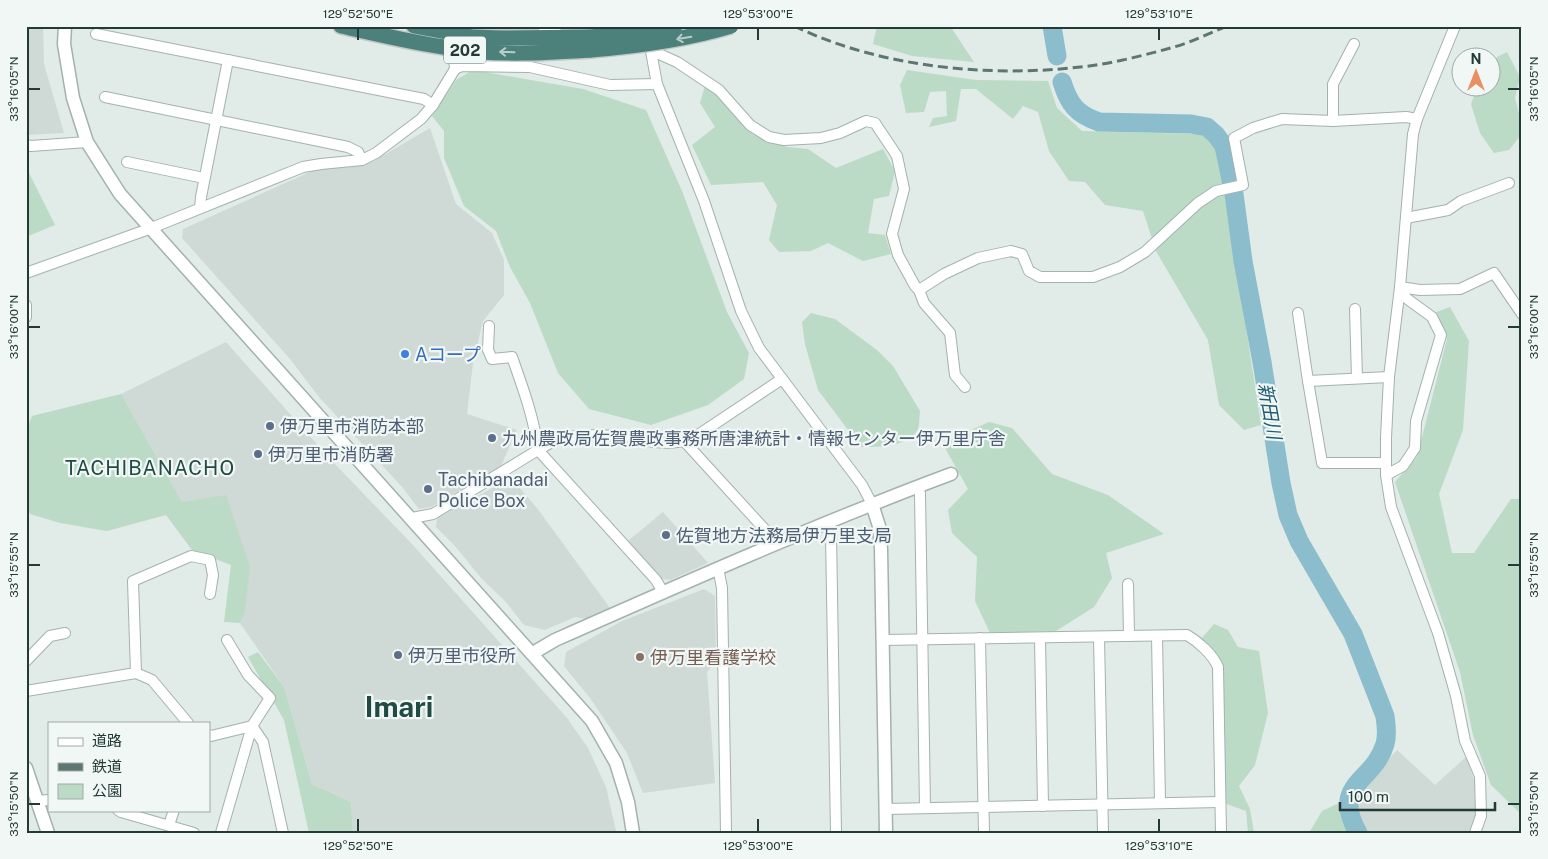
<svg xmlns="http://www.w3.org/2000/svg" width="1548" height="859" font-family="'Public Sans','Noto Sans JP',sans-serif">
<rect width="100%" height="100%" fill="#e1ebe7"/>
<g fill="#cfdad6">
<path d="M 26,26 L 43,26 L 44,64 L 64,133 L 26,135 Z"/>
<path d="M 470,26 L 578,26 L 560,32 L 492,30 Z"/>
<path d="M 430,128 L 456,204 L 492,233 L 504,260 L 504,295 L 483,321 L 473,363 L 467,414 L 517,430 L 501,466 L 431,507 L 419,509 L 403,488 L 319,397 L 290,359 L 182,238 L 183,229 L 312,171 L 372,162 Z"/>
<path d="M 226,342 L 332,461 L 412,544 L 567,718 L 588,748 L 606,787 L 616,831 L 615,833 L 353,833 L 351,802 L 312,784 L 284,687 L 240,623 L 245,613 L 249,567 L 182,502 L 121,394 Z"/>
<path d="M 511,478 L 537,508 L 610,608 L 586,619 L 575,617 L 545,630 L 524,625 L 505,601 L 482,579 L 455,546 L 436,527 L 437,518 Z"/>
<path d="M 663,512 L 708,563 L 671,580 L 661,579 L 628,541 Z"/>
<path d="M 704,589 L 715,596 L 716,662 L 707,672 L 715,783 L 643,793 L 627,753 L 590,698 L 564,666 L 566,652 L 622,621 Z"/>
<path d="M 1397,750 L 1435,785 L 1466,757 L 1486,814 L 1482,833 L 1366,833 L 1355,811 L 1356,795 Z"/>
</g>
<g fill="#bbdbc7">
<path d="M 877,26 L 950,26 L 974,62 L 912,56 L 873,44 Z"/>
<path d="M 1507,52 L 1520,77 L 1515,98 L 1522,125 L 1522,134 L 1509,150 L 1494,153 L 1480,133 L 1471,104 L 1477,88 L 1490,88 C 1490,66 1485,62 1507,52 Z"/>
<path d="M 473,70 L 583,89 L 646,110 L 682,191 L 727,312 L 749,353 L 744,379 L 708,405 L 651,425 L 589,409 L 558,373 L 530,303 L 510,267 L 496,231 L 464,206 L 444,158 L 444,131 L 432,116 L 456,80 Z"/>
<path d="M 907,70 L 976,80 L 1048,81 L 1057,108 L 1082,131 L 1197,134 L 1209,138 L 1219,151 L 1261,425 L 1244,430 L 1219,405 L 1208,340 L 1156,251 L 1143,211 L 1105,205 L 1085,182 L 1069,181 L 1049,151 L 1038,112 L 1023,106 L 1013,119 L 976,89 L 961,89 L 956,121 L 929,127 L 933,118 L 947,116 L 946,91 L 930,92 L 924,112 L 906,113 L 900,85 Z"/>
<path d="M 705,86 L 722,100 L 754,135 L 787,147 L 808,149 L 836,168 L 883,149 L 895,171 L 889,196 L 874,199 L 868,233 L 885,235 L 891,254 L 863,261 L 828,243 L 811,251 L 779,252 L 769,240 L 777,205 L 763,182 L 711,185 L 692,145 L 715,127 L 700,103 Z"/>
<path d="M 26,171 L 28,171 L 55,225 L 26,237 Z"/>
<path d="M 1450,307 L 1469,341 L 1463,430 L 1439,494 L 1452,553 L 1474,553 L 1511,499 L 1522,499 L 1522,815 L 1491,785 L 1473,735 L 1460,672 L 1395,482 L 1417,457 L 1447,339 L 1434,313 Z"/>
<path d="M 811,313 L 835,319 L 877,350 L 893,366 L 920,411 C 919,417 920,426 917,431 C 907,447 877,447 861,447 L 818,390 L 805,344 L 802,322 Z"/>
<path d="M 121,394 L 182,502 L 226,495 L 250,567 L 245,613 L 240,623 L 224,622 L 231,565 L 192,550 L 166,515 L 107,531 L 60,523 L 30,514 L 26,505 L 26,430 L 32,416 Z"/>
<path d="M 989,422 L 1012,428 L 1052,474 L 1108,495 L 1164,534 L 1106,553 L 1112,578 L 1094,607 L 1056,631 L 990,633 L 975,601 L 977,557 L 952,533 L 948,510 L 968,489 L 945,448 L 953,438 Z"/>
<path d="M 1214,624 L 1228,630 L 1238,647 L 1259,651 L 1268,713 L 1255,765 L 1239,786 L 1250,809 L 1254,833 L 1248,833 L 1246,811 L 1224,803 L 1222,663 L 1202,638 Z"/>
<path d="M 258,652 L 284,687 L 312,784 L 351,802 L 353,833 L 309,833 L 284,720 L 248,657 Z"/>
<path d="M 1339,803 L 1344,825 L 1348,833 L 1309,833 L 1322,811 Z"/>
</g>
<g fill="none" stroke-linecap="round" stroke-linejoin="round">
<g stroke="#8cbdcd" stroke-width="19">
<path d="M 1052,26 L 1057,56"/>
<path d="M 1062,82 C 1069,104 1076,114 1099,122 L 1191,124 L 1207,127 L 1216,135 L 1224,146 L 1234,194 L 1243,261 L 1262,362 L 1281,483 L 1288,515 L 1299,541 L 1353,634 L 1385,716 C 1386,725 1388,734 1385,744 C 1373,784 1330,782 1358,833"/>
</g>
<defs>
<g id="minor">
<path d="M 1455,26 L 1417,119 L 1413,134 L 1400,287 L 1389,377 L 1386,438 L 1386,475 L 1391,507 L 1438,633 L 1456,696 L 1465,741 L 1480,776 L 1481,816 L 1475,833"/>
<path d="M 96,34 L 424,99 L 433,105"/>
<path d="M 543,38 L 544,31 L 557,26"/>
<path d="M 650,46 L 657,84 L 704,201 L 741,311 L 759,348 L 862,485 L 872,504"/>
<path d="M 650,50 L 677,62 L 719,90 L 750,125 L 769,137 L 784,140 L 821,138 L 840,133 L 866,121 L 875,123 L 897,156 L 904,189 L 892,234 L 898,255 L 915,286 L 919,290 L 944,274 L 978,258 L 1011,251 L 1022,254 L 1029,271 L 1040,277 L 1093,277 L 1120,267 L 1145,252 L 1198,203 L 1216,191 L 1243,185 L 1234,138 L 1253,128 L 1282,119 L 1333,121 L 1406,117 L 1417,119"/>
<path d="M 455,69 L 462,66 L 530,67 L 610,85 L 657,84"/>
<path d="M 105,97 L 348,147 L 358,152 L 362,160"/>
<path d="M 1333,121 L 1333,84 L 1354,44"/>
<path d="M 26,145 L 31,146 L 87,142"/>
<path d="M 127,162 L 204,178"/>
<path d="M 200,208 L 201,197 L 228,60"/>
<path d="M 1406,218 L 1448,210 L 1461,201 L 1509,183"/>
<path d="M 26,273 L 149,229 L 303,167 L 321,164 L 362,160 L 376,153 L 421,119 L 433,105 L 455,69 L 454,58 L 450,45"/>
<path d="M 1400,287 L 1420,290 L 1460,289 L 1494,273 L 1522,314"/>
<path d="M 919,290 L 924,303 L 950,333 L 955,375 L 965,387"/>
<path d="M 26,305 L 26,317"/>
<path d="M 1355,309 L 1357,378"/>
<path d="M 1298,313 L 1308,381 L 1322,463 L 1386,463"/>
<path d="M 489,326 L 488,350 L 492,359 L 512,357 C 523,388 534,418 538,450 L 656,580 L 663,592"/>
<path d="M 1308,381 L 1389,377"/>
<path d="M 684,441 L 768,533 L 773,544"/>
<path d="M 1386,475 L 1403,466 L 1415,448 L 1416,421 L 1441,335 L 1432,317 L 1406,298 L 1400,287"/>
<path d="M 918,486 L 920,494 L 925,808"/>
<path d="M 412,518 L 433,514 L 538,450 L 552,442 L 566,438 L 583,435 L 626,436 L 653,442 L 670,443 L 684,441 L 695,437 L 782,379"/>
<path d="M 828,522 L 831,534 L 836,833"/>
<path d="M 718,568 L 722,588 L 726,833"/>
<path d="M 1128,584 L 1129,636"/>
<path d="M 1157,636 L 1160,803"/>
<path d="M 1099,637 L 1103,833"/>
<path d="M 980,638 L 984,833"/>
<path d="M 1040,638 L 1043,806"/>
<path d="M 883,640 L 1187,635 C 1199,642 1213,655 1218,667 L 1221,833"/>
<path d="M 26,661 L 50,636 L 65,633"/>
<path d="M 136,673 L 133,581 L 191,556 L 210,560 L 213,575 L 210,594"/>
<path d="M 26,691 L 136,673 L 152,680 L 188,723"/>
<path d="M 209,735 L 211,736 L 252,726 L 270,698 L 248,675 L 227,640"/>
<path d="M 37,801 L 49,800"/>
<path d="M 886,809 L 1220,802"/>
<path d="M 118,810 L 121,812 L 194,833"/>
<path d="M 169,825 L 174,810"/>
<path d="M 221,833 L 252,726 L 263,742 L 283,833"/>
</g>
<g id="tertiary">
<path d="M 65,26 L 64,44 L 73,98 L 87,142 L 120,194 L 592,721 L 616,763 L 628,802 L 633,833"/>
<path d="M 872,504 L 879,526 L 881,549 L 886,833"/>
<path d="M 533,653 L 555,640 C 686,582 817,524 951,474"/>
<path d="M 26,768 L 48,833"/>
</g>
<g id="trunk">
<path d="M 341,26 C 377,34 413,43 450,48 C 496,56 544,53 591,50"/>
<path d="M 414,26 L 473,37 L 501,38 L 590,37"/>
</g>
</defs>
<use href="#minor" stroke="#a4b2ae" stroke-width="12"/>
<use href="#tertiary" stroke="#a4b2ae" stroke-width="15"/>
<use href="#trunk" stroke="#c1c8c7" stroke-width="18"/>
<use href="#minor" stroke="#fff" stroke-width="10"/>
<use href="#tertiary" stroke="#fff" stroke-width="12"/>
<use href="#trunk" stroke="#4c807a" stroke-width="15"/>
<path stroke="#5d7671" stroke-width="3" stroke-dasharray="10 5" stroke-linecap="butt" d="M 794,26 C 883,69 999,79 1096,65 C 1122,61 1149,54 1174,47 C 1192,42 1210,33 1227,26"/>
<defs>
<g id="trunk-bridge">
<path d="M 590,37 L 631,33 L 675,26"/>
<path d="M 591,50 C 638,46 685,40 731,26"/>
</g>
</defs>
<use href="#trunk-bridge" stroke="#c1c8c7" stroke-width="18" stroke-linecap="butt"/>
<use href="#trunk-bridge" stroke="#4c807a" stroke-width="15"/>
</g>
<defs><path id="oneway-shaft" d="M-6 0H5M1.5-3L5.5 0L1.5 3" fill="none" stroke-width="1.6" stroke-linecap="round" stroke-linejoin="round" transform="scale(1.25)"/></defs>
<g stroke="#b7cdca">
<use href="#oneway-shaft" transform="translate(684 38) rotate(170)"/>
<use href="#oneway-shaft" transform="translate(507 52) rotate(-178)"/>
</g>
<path fill="none" stroke="#233a36" stroke-width="2" d="M 358,28 L 358,40M 758,28 L 758,40M 1159,28 L 1159,40M 28,89 L 40,89M 1508,89 L 1520,89M 28,327 L 40,327M 1508,327 L 1520,327M 28,565 L 40,565M 1508,565 L 1520,565M 28,804 L 40,804M 1508,804 L 1520,804M 358,819 L 358,832M 758,819 L 758,832M 1159,819 L 1159,832"/>
<circle fill="#3f7fe0" stroke="#f1f7f5" stroke-width="2" cx="405" cy="354" r="5"/>
<g fill="#5c6f8a" stroke="#f1f7f5" stroke-width="2">
<circle cx="270" cy="426" r="5"/>
<circle cx="492" cy="438" r="5"/>
<circle cx="258" cy="454" r="5"/>
<circle cx="428" cy="489" r="5"/>
<circle cx="666" cy="535" r="5"/>
<circle cx="398" cy="655" r="5"/>
</g>
<circle fill="#8d6e63" stroke="#f1f7f5" stroke-width="2" cx="640" cy="657" r="5"/>
<g text-anchor="middle" dominant-baseline="central" stroke-width="4.5" stroke-linejoin="round" paint-order="stroke">
<rect fill="#f1f7f5" stroke="#61736f" stroke-width="1" x="444" y="36.5" width="42" height="27" rx="4"/>
<g font-size="16" font-weight="bold" fill="#233a36">
<text x="465" y="50">202</text>
</g>
<g font-size="18" fill="#366cbe" stroke="#f1f7f5" text-anchor="start">
<text x="415" y="354">Aコープ</text>
</g>
<g font-size="18" fill="#4e5e75" stroke="#f1f7f5" text-anchor="start">
<text x="280" y="426">伊万里市消防本部</text>
<text x="502" y="438">九州農政局佐賀農政事務所唐津統計・情報センター伊万里庁舎</text>
<text x="268" y="454">伊万里市消防署</text>
<text x="438" y="479">Tachibanadai<tspan x="438" dy="21">Police Box</tspan></text>
<text x="676" y="535">佐賀地方法務局伊万里支局</text>
<text x="408" y="655">伊万里市役所</text>
</g>
<g font-size="18" fill="#785e54" stroke="#f1f7f5" text-anchor="start">
<text x="650" y="657">伊万里看護学校</text>
</g>
<g font-size="19" font-style="italic" fill="#215d72" stroke="#f1f7f5">
<text transform="translate(1270 411) rotate(80)">新田川</text>
</g>
<g font-size="20" letter-spacing="1" fill="#204b44" stroke="#f1f7f5">
<text x="150" y="468">TACHIBANACHO</text>
</g>
<g font-size="28" font-weight="bold" fill="#204b44" stroke="#f1f7f5">
<text x="399" y="706">Imari</text>
</g>
</g>
<rect width="1548" height="859" fill="none" stroke="#f1f7f5" stroke-width="55"/>
<rect x="48" y="722" width="162" height="90" fill="#f1f7f5" stroke="#9faba9"/>
<rect x="58" y="738" width="25" height="8" fill="#ffffff" stroke="#9faba9"/>
<text x="92" y="746" font-size="15" fill="#233a36">道路</text>
<rect x="58" y="763" width="25" height="8" fill="#5d7671" stroke="#9faba9"/>
<text x="92" y="772" font-size="15" fill="#233a36">鉄道</text>
<rect x="58" y="784" width="25" height="15" fill="#bbdbc7" stroke="#9faba9"/>
<text x="92" y="796" font-size="15" fill="#233a36">公園</text>
<g transform="translate(1476 72)"><circle r="24" fill="#f1f7f5" stroke="#9faba9"/>
<path d="M0-4L9 19L0 12L-9 19Z" fill="#e98f61"/>
<text y="-8" font-size="14" font-weight="bold" text-anchor="middle" fill="#233a36">N</text>
</g>
<path d="M1340 802v8h155v-8" fill="none" stroke="#233a36" stroke-width="2.5"/>
<text x="1348" y="802" font-size="15" fill="#233a36" stroke="#f1f7f5" stroke-width="4" paint-order="stroke">100 m</text>
<rect x="28" y="28" width="1492" height="804" fill="none" stroke="#233a36" stroke-width="2"/>
<g font-size="12" text-anchor="middle" fill="#233a36">
<text x="358" y="18">129°52'50"E</text>
<text x="758" y="18">129°53'00"E</text>
<text x="1159" y="18">129°53'10"E</text>
<text transform="translate(14 89) rotate(-90)" y="4">33°16'05"N</text>
<text transform="translate(1534 89) rotate(-90)" y="4">33°16'05"N</text>
<text transform="translate(14 327) rotate(-90)" y="4">33°16'00"N</text>
<text transform="translate(1534 327) rotate(-90)" y="4">33°16'00"N</text>
<text transform="translate(14 565) rotate(-90)" y="4">33°15'55"N</text>
<text transform="translate(1534 565) rotate(-90)" y="4">33°15'55"N</text>
<text transform="translate(14 804) rotate(-90)" y="4">33°15'50"N</text>
<text transform="translate(1534 804) rotate(-90)" y="4">33°15'50"N</text>
<text x="358" y="850">129°52'50"E</text>
<text x="758" y="850">129°53'00"E</text>
<text x="1159" y="850">129°53'10"E</text>
</g>
</svg>
